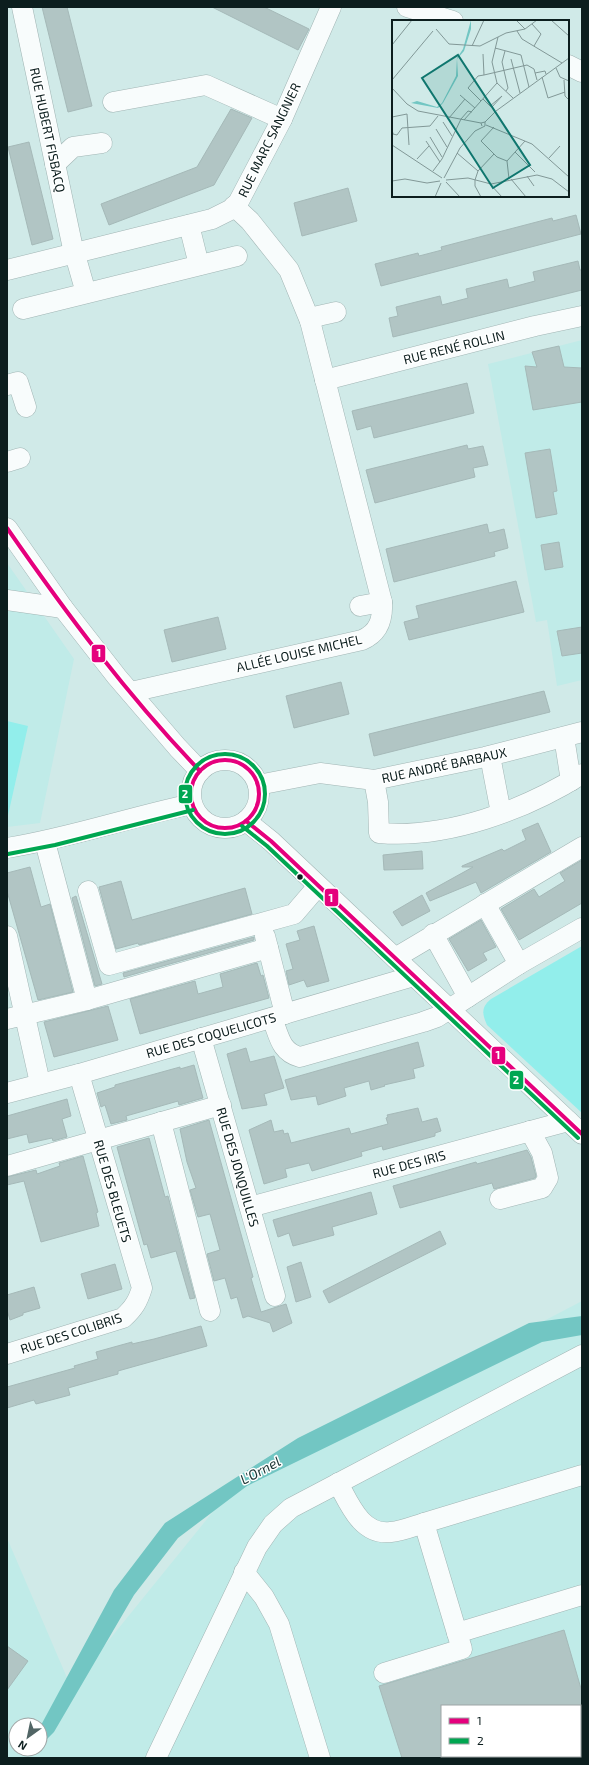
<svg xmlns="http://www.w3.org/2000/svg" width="589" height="1765" font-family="'Exo 2',sans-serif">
<rect width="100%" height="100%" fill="#d0eae8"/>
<g fill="#c0ebe8" fill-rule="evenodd">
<path d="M 582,340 L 582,680 L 557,686 L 547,620 L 536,622 L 488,364 Z"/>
<path d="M 7,563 L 74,659 L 40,823 L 7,827 Z"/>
<path d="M 582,1301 L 582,1758 L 7,1758 L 7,1538 L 71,1687 L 237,1482 ZM 442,1706 L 580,1706 L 580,1756 L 442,1756 ZM 16,1725 L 40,1725 L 40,1749 L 16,1749 Z"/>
</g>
<g fill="#92eeeb">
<path d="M 7,721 L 28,726 L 7,820 Z"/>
<path d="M 582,946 L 582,1113 L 487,1025 C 482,1014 481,1007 491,999 Z"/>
</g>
<path fill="#72c6c3" d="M 582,1316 L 582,1335 L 542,1342 L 247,1486 L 178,1538 L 134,1595 L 54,1732 L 43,1743 L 40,1743 L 40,1727 L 114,1590 L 165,1523 L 298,1438 L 529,1323 Z"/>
<g fill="#b1c5c4" stroke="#a5b9b8">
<path d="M 42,7 L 67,7 L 92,106 L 68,112 Z"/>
<path d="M 212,7 L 264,7 L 309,29 L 298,50 Z"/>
<path d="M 231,109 L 252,118 L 214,185 L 109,225 L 101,204 L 197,167 Z"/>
<path d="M 29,142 L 53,239 L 32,245 L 8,147 Z"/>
<path d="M 348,188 L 357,221 L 302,236 L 294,203 Z"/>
<path d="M 576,215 L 581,234 L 381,286 L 375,264 L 418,253 L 419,256 L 442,250 L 441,247 L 552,218 L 553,221 Z"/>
<path d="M 578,261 L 580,270 L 582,270 L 582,290 L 393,337 L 389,318 L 398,316 L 396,307 L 440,296 L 442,305 L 468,298 L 466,289 L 507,279 L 509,288 L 535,281 L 533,272 Z"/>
<path d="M 559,346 L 564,367 L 582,368 L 582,402 L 533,410 L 525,366 L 537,367 L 532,352 Z"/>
<path d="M 467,383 L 474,413 L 374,438 L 371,426 L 357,430 L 352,411 Z"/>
<path d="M 467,445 L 468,449 L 483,446 L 488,465 L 473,468 L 475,477 L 375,503 L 366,470 Z"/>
<path d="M 550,449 L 557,491 L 553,492 L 557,514 L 536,518 L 525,453 Z"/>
<path d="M 487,524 L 489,533 L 504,529 L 508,548 L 494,552 L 495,556 L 394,582 L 386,549 Z"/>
<path d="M 559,542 L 563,567 L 545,570 L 541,545 Z"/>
<path d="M 516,581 L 524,612 L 409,640 L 404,622 L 419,618 L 416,606 Z"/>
<path d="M 218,617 L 226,649 L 172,662 L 164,630 Z"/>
<path d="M 582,627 L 582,653 L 562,656 L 557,631 Z"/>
<path d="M 341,682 L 349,714 L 294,728 L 286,696 Z"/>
<path d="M 544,691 L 550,712 L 374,756 L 369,734 Z"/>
<path d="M 538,823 L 551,852 L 481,893 L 476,882 L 430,901 L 426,893 L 473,867 L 462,867 L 462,866 L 502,849 L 504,851 L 526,840 L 522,830 Z"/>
<path d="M 422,851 L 423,869 L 384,870 L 383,855 Z"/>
<path d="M 582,860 L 582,903 L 519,940 L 501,909 L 534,889 L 539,897 L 565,881 L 560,873 Z"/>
<path d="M 30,867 L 41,907 L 50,904 L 73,992 L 38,1000 L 7,891 L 7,873 Z"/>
<path d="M 121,881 L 132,920 L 245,888 L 252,914 L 139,945 L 138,943 L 116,949 L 99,887 Z"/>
<path d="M 422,895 L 430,911 L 402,926 L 393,912 Z"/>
<path d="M 76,896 L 102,984 L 95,986 L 72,898 Z"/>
<path d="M 481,920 L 496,947 L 483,953 L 487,960 L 468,971 L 449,939 Z"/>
<path d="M 314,926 L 329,981 L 307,987 L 304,980 L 289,985 L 286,971 L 293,969 L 286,944 L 300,940 L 297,931 Z"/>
<path d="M 254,937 L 254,940 L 124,977 L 123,973 Z"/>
<path d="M 257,963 L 261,976 L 263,975 L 269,998 L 140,1034 L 130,999 L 195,981 L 198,994 L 223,987 L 220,974 Z"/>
<path d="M 108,1006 L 118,1040 L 54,1057 L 44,1022 Z"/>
<path d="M 418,1042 L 424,1066 L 413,1069 L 415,1078 L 384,1085 L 385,1086 L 371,1090 L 369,1081 L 344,1088 L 346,1096 L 318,1105 L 316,1096 L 291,1100 L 285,1080 Z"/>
<path d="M 246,1048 L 250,1062 L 274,1056 L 284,1088 L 264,1094 L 267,1105 L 242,1109 L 227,1054 Z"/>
<path d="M 194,1065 L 203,1098 L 179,1105 L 178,1101 L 140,1112 L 126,1116 L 127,1120 L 111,1124 L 105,1105 L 101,1107 L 97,1093 L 115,1087 L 115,1085 L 180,1067 L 180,1069 Z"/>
<path d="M 67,1099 L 71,1116 L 62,1119 L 67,1137 L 53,1141 L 52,1138 L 29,1143 L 27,1134 L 7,1139 L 7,1116 Z"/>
<path d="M 418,1108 L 422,1122 L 437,1118 L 441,1131 L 435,1133 L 435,1136 L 383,1150 L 382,1146 L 361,1152 L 362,1156 L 312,1171 L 309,1163 L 285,1169 L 287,1177 L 264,1184 L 249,1130 L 271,1120 L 274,1132 L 283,1130 L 284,1134 L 288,1133 L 291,1143 L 349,1128 L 351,1134 L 388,1124 L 386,1118 L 388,1117 L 387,1115 Z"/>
<path d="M 209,1120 L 253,1277 L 251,1278 L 261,1312 L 286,1304 L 292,1323 L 273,1332 L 270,1323 L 248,1316 L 243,1318 L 237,1297 L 231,1299 L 225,1278 L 214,1281 L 207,1254 L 220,1250 L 210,1214 L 198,1217 L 190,1190 L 196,1188 L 187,1162 L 180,1129 Z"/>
<path d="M 149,1138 L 165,1197 L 168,1196 L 195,1298 L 190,1299 L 176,1251 L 151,1258 L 147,1244 L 144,1245 L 117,1147 Z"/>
<path d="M 527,1150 L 531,1157 L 536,1176 L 535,1178 L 494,1189 L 492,1183 L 400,1208 L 393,1186 L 476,1162 L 477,1164 Z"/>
<path d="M 83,1156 L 98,1212 L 96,1213 L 99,1226 L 41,1242 L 24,1181 L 7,1185 L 7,1177 L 36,1170 L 37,1174 L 60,1166 L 59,1163 Z"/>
<path d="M 371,1192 L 377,1214 L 332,1227 L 334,1235 L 293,1246 L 289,1233 L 278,1237 L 273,1220 Z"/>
<path d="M 440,1231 L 446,1244 L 329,1303 L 323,1291 Z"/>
<path d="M 301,1262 L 311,1297 L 296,1302 L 287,1267 Z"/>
<path d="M 115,1264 L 122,1289 L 88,1299 L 81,1274 Z"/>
<path d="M 34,1287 L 40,1308 L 23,1313 L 23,1315 L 10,1320 L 7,1310 L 7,1295 Z"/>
<path d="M 201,1326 L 207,1346 L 118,1371 L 118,1374 L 68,1388 L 70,1395 L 36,1404 L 34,1400 L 7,1408 L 7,1387 L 75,1368 L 74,1366 L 98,1359 L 96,1352 L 132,1342 L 132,1344 L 154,1339 Z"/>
<path d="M 564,1630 L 582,1692 L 582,1706 L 442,1706 L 442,1758 L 402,1758 L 379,1686 Z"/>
<path d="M 7,1646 L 28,1661 L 7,1690 Z"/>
</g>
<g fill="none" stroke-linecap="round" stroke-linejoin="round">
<defs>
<g id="minor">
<path d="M 22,7 L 72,244 L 86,293"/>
<path d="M 407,7 L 453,21"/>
<path d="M 568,65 L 582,72"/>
<path d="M 113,102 L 206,85 L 282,119"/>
<path d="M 55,164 L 73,147 L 102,143"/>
<path d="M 189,225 L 199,265"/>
<path d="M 7,270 L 212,219 L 230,210 L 238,203 L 282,119 L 331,7"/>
<path d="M 23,309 L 237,256"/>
<path d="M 310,321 L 318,316 L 336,312"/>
<path d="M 325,380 L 535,326 L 582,316"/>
<path d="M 7,385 L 18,382 L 26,407"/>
<path d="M 7,462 L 20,458"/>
<path d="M 7,528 L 63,608 L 117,677 L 178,748 L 200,771"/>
<path d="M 7,600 L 63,608"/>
<path d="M 360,606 L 382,602"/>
<path d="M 131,692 L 362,640 C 379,633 383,619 382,602 L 310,321 L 289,270 L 250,221 L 234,206"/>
<path d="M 564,737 L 571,781"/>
<path d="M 490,756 L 501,813"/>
<circle cx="225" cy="794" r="34"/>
<path d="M 374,780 L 378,802 L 379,833 C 447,839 525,810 582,774"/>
<path d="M 258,785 L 320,773 L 374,780 L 485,757 L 582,732"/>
<path d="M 246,821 L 271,841 L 582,1134"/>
<path d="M 45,842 L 87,1000"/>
<path d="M 7,848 C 70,838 130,817 192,804"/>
<path d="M 88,891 L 109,965 L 294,914 L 318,886"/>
<path d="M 485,904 L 519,964"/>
<path d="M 433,934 L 468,997"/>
<path d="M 7,936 L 40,1083"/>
<path d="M 265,936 L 285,1014"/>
<path d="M 395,958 L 582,847"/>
<path d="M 272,1018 C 279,1035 280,1052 300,1057 L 423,1022 L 437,1017 L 519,964 L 582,928"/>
<path d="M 7,1019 L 87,1000 L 268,948"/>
<path d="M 201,1038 L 275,1296"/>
<path d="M 7,1093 L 79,1074 L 414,976"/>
<path d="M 161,1122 L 210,1311"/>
<path d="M 7,1166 L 221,1105"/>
<path d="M 500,1199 L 542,1188 L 548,1178 L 542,1153 L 530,1131"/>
<path d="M 250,1207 L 568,1121"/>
<path d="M 7,1354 L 123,1318 C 134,1308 138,1301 142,1288 L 79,1074"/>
<path d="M 582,1475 L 424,1523 L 457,1633 L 582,1595"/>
<path d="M 338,1483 C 350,1505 362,1536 391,1532 C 402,1531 414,1526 424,1523"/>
<path d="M 244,1572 L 264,1597 L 279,1624 L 320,1758"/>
<path d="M 384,1673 L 462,1649 L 457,1633"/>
<path d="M 156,1758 L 257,1547 L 273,1524 L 291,1508 L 582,1355"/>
</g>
</defs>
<use href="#minor" stroke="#a1b5b4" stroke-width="21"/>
<use href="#minor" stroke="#f8fcfc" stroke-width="20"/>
<defs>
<g id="bus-1">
<path d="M 7,528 C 66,613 128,696 200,771"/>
<circle cx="225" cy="794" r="34"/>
<path d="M 246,821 L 271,841 L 582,1134"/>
</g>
<g id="bus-2">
<circle cx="225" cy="794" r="40"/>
<path d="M 242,826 L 267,846 L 578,1138"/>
<path d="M 8,854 L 55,845 L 193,810"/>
</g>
</defs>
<use href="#bus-1" stroke="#fff" stroke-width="7"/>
<use href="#bus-2" stroke="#fff" stroke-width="7"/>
<use href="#bus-1" stroke="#e5007d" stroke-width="4"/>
<use href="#bus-2" stroke="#00a651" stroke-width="4"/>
</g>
<circle fill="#0c1e1e" stroke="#fff" stroke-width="1.5" cx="300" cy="877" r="3.5"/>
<g text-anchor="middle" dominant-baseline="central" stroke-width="3" stroke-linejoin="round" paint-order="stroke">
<g font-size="13" fill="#0c1e1e" stroke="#fff">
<text transform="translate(48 130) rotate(78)">RUE HUBERT FISBACQ</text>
<text transform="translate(269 140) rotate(-64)">RUE MARC SANGNIER</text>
<text transform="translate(454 347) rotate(-14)">RUE RENÉ ROLLIN</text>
<text transform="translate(299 653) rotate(-13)">ALLÉE LOUISE MICHEL</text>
<text transform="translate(444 765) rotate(-12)">RUE ANDRÉ BARBAUX</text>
<text transform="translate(211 1035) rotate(-16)">RUE DES COQUELICOTS</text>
<text transform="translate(409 1164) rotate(-15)">RUE DES IRIS</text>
<text transform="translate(238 1167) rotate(74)">RUE DES JONQUILLES</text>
<text transform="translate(113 1191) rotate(74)">RUE DES BLEUETS</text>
<text transform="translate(71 1333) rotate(-18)">RUE DES COLIBRIS</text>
</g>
<g font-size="14" font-style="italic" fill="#1b3433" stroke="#fff">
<text transform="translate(260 1470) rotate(-28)">L'Ornel</text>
</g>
</g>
<g transform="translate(392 20)">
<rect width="177" height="177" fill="#d0eae8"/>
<path d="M 79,0 L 79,9 L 72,31 L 65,39 L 66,56 L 51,83 L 46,88 L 19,83 L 25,81 L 45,87 L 50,83 L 64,56 L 65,38 L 71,29 Z" fill="#72c6c3"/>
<path fill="none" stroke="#829897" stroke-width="1" d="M 124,0 L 133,9M 159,0 L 177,16M 140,4 L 149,14 L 142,26M 44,9 L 57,24 L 88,26 L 114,13 L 133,9 L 145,0M 125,11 L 130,19 L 170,43M 106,17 L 100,42 L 105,63 L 121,78M 0,25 L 20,0M 80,26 L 92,0M 103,28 L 129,35 L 137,67M 113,31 L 110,42 L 116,68 L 114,71M 91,34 L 92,55 L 135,45 L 142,49 L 145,60M 119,39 L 128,73M 164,48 L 168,57 L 177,61M 143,53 L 153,51 L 154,54M 150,57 L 156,78 L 173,72M 0,60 L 41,11M 172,60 L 173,76 L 177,80M 0,68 L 15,84 L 26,91 L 89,103M 68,75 L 83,88M 91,79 L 98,86 L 100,87 L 110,76 L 98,86M 89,81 L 76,68 L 86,56 L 92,55M 0,97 L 15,94 L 17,125M 57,98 L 73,79M 72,100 L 105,63M 51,102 L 60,116M 93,102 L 104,91 L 177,38M 94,105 L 140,124 L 177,157M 102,107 L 89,121 L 105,137 L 115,141M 0,109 L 1,114 L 5,115 L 10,108 L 38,106 L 46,96M 44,109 L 55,127M 38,117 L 50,137M 34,121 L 48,142M 0,125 L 50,158M 123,132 L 143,152M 65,133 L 86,151M 157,138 L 168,126M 25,139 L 37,126M 41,151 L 50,139 L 69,99 L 76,91 L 80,92M 135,156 L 142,166M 52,158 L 68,128 L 83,111 L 93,106 L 93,102 L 89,103 L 90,106M 117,159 L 115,141 L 133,121M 119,159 L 134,177M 54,160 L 76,158 L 99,164 L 145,155 L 160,159 L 177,172M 0,161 L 13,159 L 35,163 L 48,161M 54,162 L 68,177M 97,163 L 110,177M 43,177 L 49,163M 89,177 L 83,166 L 83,160 L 86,151 L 102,134"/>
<path fill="#0f766e" fill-opacity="0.15" stroke="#0f766e" stroke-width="2" d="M 66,35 L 138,145 L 101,168 L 30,58 Z"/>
<rect width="177" height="177" fill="none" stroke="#0c1e1e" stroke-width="2"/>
</g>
<g stroke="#fff" stroke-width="1.5">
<rect x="91" y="644" width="15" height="19" rx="4" fill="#e5007d"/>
<rect x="178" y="784" width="15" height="20" rx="4" fill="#00a651"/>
<rect x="324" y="888" width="15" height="19" rx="4" fill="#e5007d"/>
<rect x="491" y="1046" width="15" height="19" rx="4" fill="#e5007d"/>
<rect x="509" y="1070" width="15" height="20" rx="4" fill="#00a651"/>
</g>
<g font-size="11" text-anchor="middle" font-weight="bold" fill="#fff">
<text x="99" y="657">1</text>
<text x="185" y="798">2</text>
<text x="331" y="902">1</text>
<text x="498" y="1059">1</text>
<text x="516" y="1084">2</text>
</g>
<rect width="589" height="1765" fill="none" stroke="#0c1e1e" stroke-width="16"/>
<rect x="441" y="1705" width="140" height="52" fill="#ffffff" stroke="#9ea5a5"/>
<rect x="449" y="1718" width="20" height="6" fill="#e5007d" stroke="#9ea5a5"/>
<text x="477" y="1725" font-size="12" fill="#0c1e1e">1</text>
<rect x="449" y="1738" width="20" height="6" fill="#00a651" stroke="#9ea5a5"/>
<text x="477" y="1745" font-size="12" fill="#0c1e1e">2</text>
<g transform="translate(28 1737) rotate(213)"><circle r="19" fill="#ffffff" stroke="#9ea5a5"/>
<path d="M0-3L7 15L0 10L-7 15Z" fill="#516565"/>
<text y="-6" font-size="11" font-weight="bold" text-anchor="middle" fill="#0c1e1e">N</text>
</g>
</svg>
